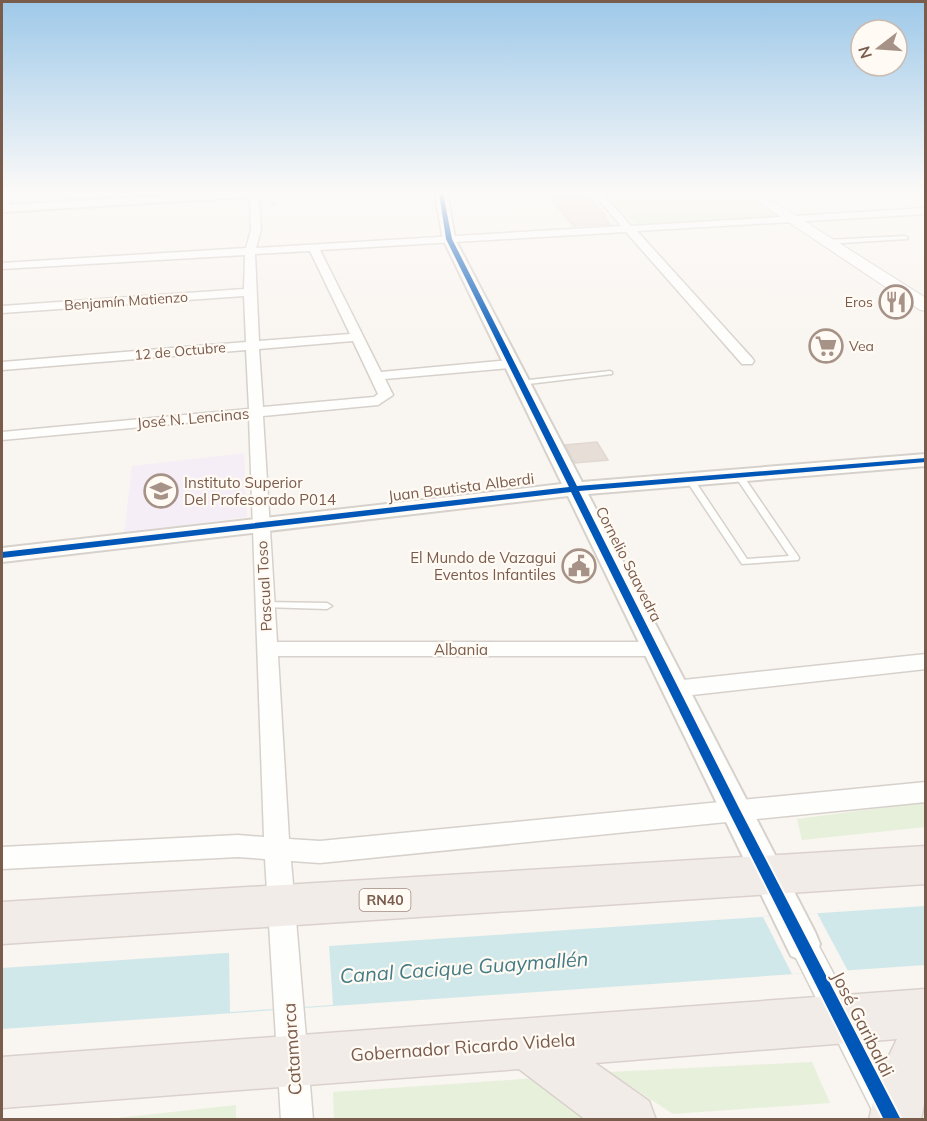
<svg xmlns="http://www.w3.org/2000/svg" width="927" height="1121" font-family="Mulish,sans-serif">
<rect width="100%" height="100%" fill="#f9f5f0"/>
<path fill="#f6eef6" d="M 244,453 L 247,517 L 124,533 L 132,466 Z"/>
<g fill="#e7f0db">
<path d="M 603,193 L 743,193 L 778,216 L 636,225 Z"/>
<path d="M 925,802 L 925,827 L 802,840 L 797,819 Z"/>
<path d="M 812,1062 L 830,1103 L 673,1114 L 609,1072 Z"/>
<path d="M 538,1078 L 587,1119 L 334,1119 L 333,1092 Z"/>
<path d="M 236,1105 L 236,1119 L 108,1119 Z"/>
</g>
<path fill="#d0e8ea" d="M 925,906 L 925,965 L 2,1029 L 2,968 Z"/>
<g fill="#f9f5f0">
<path d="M 817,913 L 848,971 L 792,974 L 763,917 Z"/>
<path d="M 329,945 L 333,1005 L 230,1012 L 229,952 Z"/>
</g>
<g fill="#e6ded7" stroke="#e2d8d2" stroke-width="1.5">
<path d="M 546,193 L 586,193 L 606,216 L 604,216 L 610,224 L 573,226 Z"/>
<path d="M 597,442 L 608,460 L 575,463 L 565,445 Z"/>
</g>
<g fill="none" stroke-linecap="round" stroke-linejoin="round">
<defs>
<g id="service">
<path d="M 269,193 L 273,193 L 275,203 L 271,202 Z"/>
<path d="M 905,236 L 908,238 L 907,239 L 826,244 L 823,242 L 826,240 Z"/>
<path d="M 610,371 L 612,372 L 612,374 L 520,385 L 517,383 L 520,381 Z"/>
<path d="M 736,474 L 742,474 L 798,556 L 799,558 L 798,560 L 742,564 L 686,480 L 687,478 L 693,478 L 747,559 L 789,556 L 735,476 Z"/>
<path d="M 265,602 L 327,603 L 332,606 L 327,609 L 262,607 L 260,605 Z"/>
</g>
<g id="minor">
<path d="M 250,193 L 259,194 L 261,230 L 256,248 L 621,226 L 593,193 L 602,193 L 631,226 L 926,208 L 926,214 L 637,231 L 752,358 L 754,361 L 752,364 L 742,364 L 626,232 L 320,250 L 381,372 L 510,360 L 517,364 L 510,368 L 385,379 L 393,395 L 378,405 L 263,416 L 277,642 L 655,642 L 662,644 L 665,649 L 662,654 L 655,656 L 278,656 L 289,839 L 320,841 L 926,782 L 926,802 L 320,863 L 291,861 L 313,1120 L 281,1120 L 265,859 L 238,857 L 2,869 L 2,847 L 238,835 L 264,837 L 249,417 L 2,440 L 2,432 L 249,409 L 246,350 L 2,370 L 2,362 L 246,342 L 244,296 L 2,313 L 2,306 L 244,289 L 245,255 L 2,269 L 2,263 L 246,248 L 251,230 ZM 310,251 L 350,334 L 259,341 L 255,254 ZM 353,341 L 378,394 L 374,397 L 263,407 L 259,349 Z"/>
<path d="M 926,654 L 926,669 L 674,697 L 667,695 L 663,689 L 667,683 L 674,681 Z"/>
<path d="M 803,931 L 813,935 L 898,1096 L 903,1107 L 898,1118 L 876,1118 L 789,944 L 793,935 Z"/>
</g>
<g id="tertiary">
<path d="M 212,193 L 272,193 L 266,196 L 2,212 L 2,205 Z"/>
<path d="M 435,193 L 447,193 L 455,239 L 582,482 L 926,454 L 926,466 L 588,494 L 815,932 L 820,944 L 815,956 L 803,961 L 791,956 L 568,496 L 2,562 L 2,548 L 562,484 L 443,239 Z"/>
</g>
<g id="secondary">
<path d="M 2,193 L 12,193 L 9,205 L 2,209 Z"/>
<path d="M 745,193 L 760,193 L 926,298 L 926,311 L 920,310 Z"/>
</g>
<g id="trunk">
<path d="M 926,846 L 926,884 L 2,944 L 2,902 Z"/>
<path d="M 926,989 L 926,1093 L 921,1120 L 869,1120 L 878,1079 L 897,1039 L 595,1063 L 649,1101 L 656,1120 L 586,1120 L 519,1069 L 2,1108 L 2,1057 Z"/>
</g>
</defs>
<use href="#service" stroke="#d7d1cb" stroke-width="3"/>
<use href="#minor" stroke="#d7d1cb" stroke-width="3"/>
<use href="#tertiary" stroke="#d7d1cb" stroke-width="4"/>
<use href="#secondary" stroke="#d9d2cb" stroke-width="2"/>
<use href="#trunk" stroke="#dad1cc" stroke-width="3"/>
<use href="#service" fill="#fefefd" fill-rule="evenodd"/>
<use href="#minor" fill="#fefefd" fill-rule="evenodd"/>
<use href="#tertiary" fill="#fefefd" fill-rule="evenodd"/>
<use href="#secondary" fill="#fefefd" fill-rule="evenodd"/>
<use href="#trunk" fill="#f2ece8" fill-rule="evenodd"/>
<defs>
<path id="cycleway" d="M 439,193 L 443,193 L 452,239 L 577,486 L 926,458 L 926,462 L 579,491 L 739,808 L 901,1120 L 884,1120 L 731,816 L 571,492 L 2,558 L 2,552 L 569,487 L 446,239 Z"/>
</defs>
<use href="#cycleway" stroke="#fffaf3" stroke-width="4"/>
<use href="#cycleway" fill="#0057b8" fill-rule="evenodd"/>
</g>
<linearGradient id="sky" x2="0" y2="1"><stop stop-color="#9ec9e9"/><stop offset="0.55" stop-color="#fcfaf8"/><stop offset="1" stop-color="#fcfaf8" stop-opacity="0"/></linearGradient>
<rect width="927" height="350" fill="url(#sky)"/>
<defs>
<symbol id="restaurant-ring" viewBox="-11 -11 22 22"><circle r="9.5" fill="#fffaf3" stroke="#a69286" stroke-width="1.5"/><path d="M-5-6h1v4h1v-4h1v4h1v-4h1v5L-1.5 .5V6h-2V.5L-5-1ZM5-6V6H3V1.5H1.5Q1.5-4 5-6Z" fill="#a69286"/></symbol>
<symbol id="supermarket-ring" viewBox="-11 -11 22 22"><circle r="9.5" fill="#fffaf3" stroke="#a69286" stroke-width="1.5"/><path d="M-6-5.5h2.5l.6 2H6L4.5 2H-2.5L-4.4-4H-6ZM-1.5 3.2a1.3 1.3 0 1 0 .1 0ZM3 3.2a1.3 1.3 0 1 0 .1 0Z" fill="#a69286"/></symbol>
<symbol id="university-ring" viewBox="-11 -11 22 22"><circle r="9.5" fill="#fffaf3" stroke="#a69286" stroke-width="1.5"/><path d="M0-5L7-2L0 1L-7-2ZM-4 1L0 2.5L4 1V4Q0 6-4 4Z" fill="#a69286"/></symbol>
<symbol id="civic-ring" viewBox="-11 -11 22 22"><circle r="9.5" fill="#fffaf3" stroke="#a69286" stroke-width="1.5"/><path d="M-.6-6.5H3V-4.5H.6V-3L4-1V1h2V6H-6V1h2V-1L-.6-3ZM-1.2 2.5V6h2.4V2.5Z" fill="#a69286"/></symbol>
</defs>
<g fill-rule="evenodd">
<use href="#restaurant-ring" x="877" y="283" width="38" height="38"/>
<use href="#supermarket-ring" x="807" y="327" width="38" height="38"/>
<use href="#university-ring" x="142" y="472" width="38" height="38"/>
<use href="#civic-ring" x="560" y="547" width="38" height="38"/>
</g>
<g text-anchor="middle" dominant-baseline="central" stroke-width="4.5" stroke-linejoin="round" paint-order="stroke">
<g font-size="14" fill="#7a5c4d" stroke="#fffaf3">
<text transform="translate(126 301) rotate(-4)">Benjamín Matienzo</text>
<text transform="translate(180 351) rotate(-5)">12 de Octubre</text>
</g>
<g font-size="14" fill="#7a5c4d" stroke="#fffaf3" text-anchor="end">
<text x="873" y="302">Eros</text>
<text x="849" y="346" text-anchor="start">Vea</text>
</g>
<rect fill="#fffaf3" stroke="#a28b7f" stroke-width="1.5" x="359.5" y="889" width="51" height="22" rx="4.5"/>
<g font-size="14" font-weight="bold" fill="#7a5c4d">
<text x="385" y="900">RN40</text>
</g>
<g font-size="15" fill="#7a5c4d" stroke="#fffaf3">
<text transform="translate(193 418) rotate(-5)">José N. Lencinas</text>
<text transform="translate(461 487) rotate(-7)">Juan Bautista Alberdi</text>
<text transform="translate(629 564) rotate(63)">Cornelio Saavedra</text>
<text transform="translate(264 586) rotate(-93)">Pascual Toso</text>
<text x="461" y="649">Albania</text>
</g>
<g font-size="15" fill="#7a5c4d" stroke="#fffaf3" text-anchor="start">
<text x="184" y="482">Instituto Superior<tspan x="184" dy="17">Del Profesorado P014</tspan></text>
<text x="556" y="557" text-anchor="end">El Mundo de Vazagui<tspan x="556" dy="17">Eventos Infantiles</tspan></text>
</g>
<g font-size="18" fill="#7a5c4d" stroke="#fffaf3">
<text transform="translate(863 1024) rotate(63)">José Garibaldi</text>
<text transform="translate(463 1047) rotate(-4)">Gobernador Ricardo Videla</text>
<text transform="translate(292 1049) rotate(-94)">Catamarca</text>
</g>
<g font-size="20" font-style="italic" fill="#437c86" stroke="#fffaf3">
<text transform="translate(464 967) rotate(-4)">Canal Cacique Guaymallén</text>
</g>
</g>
<rect width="927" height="1121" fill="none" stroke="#7a5c4d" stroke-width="6"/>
<g transform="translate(879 48) rotate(253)"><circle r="28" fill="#fffaf3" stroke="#cabbb1" stroke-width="1.5"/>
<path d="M0-4.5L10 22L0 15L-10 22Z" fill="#a69286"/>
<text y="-9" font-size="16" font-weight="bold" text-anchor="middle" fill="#7a5c4d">N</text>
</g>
</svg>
